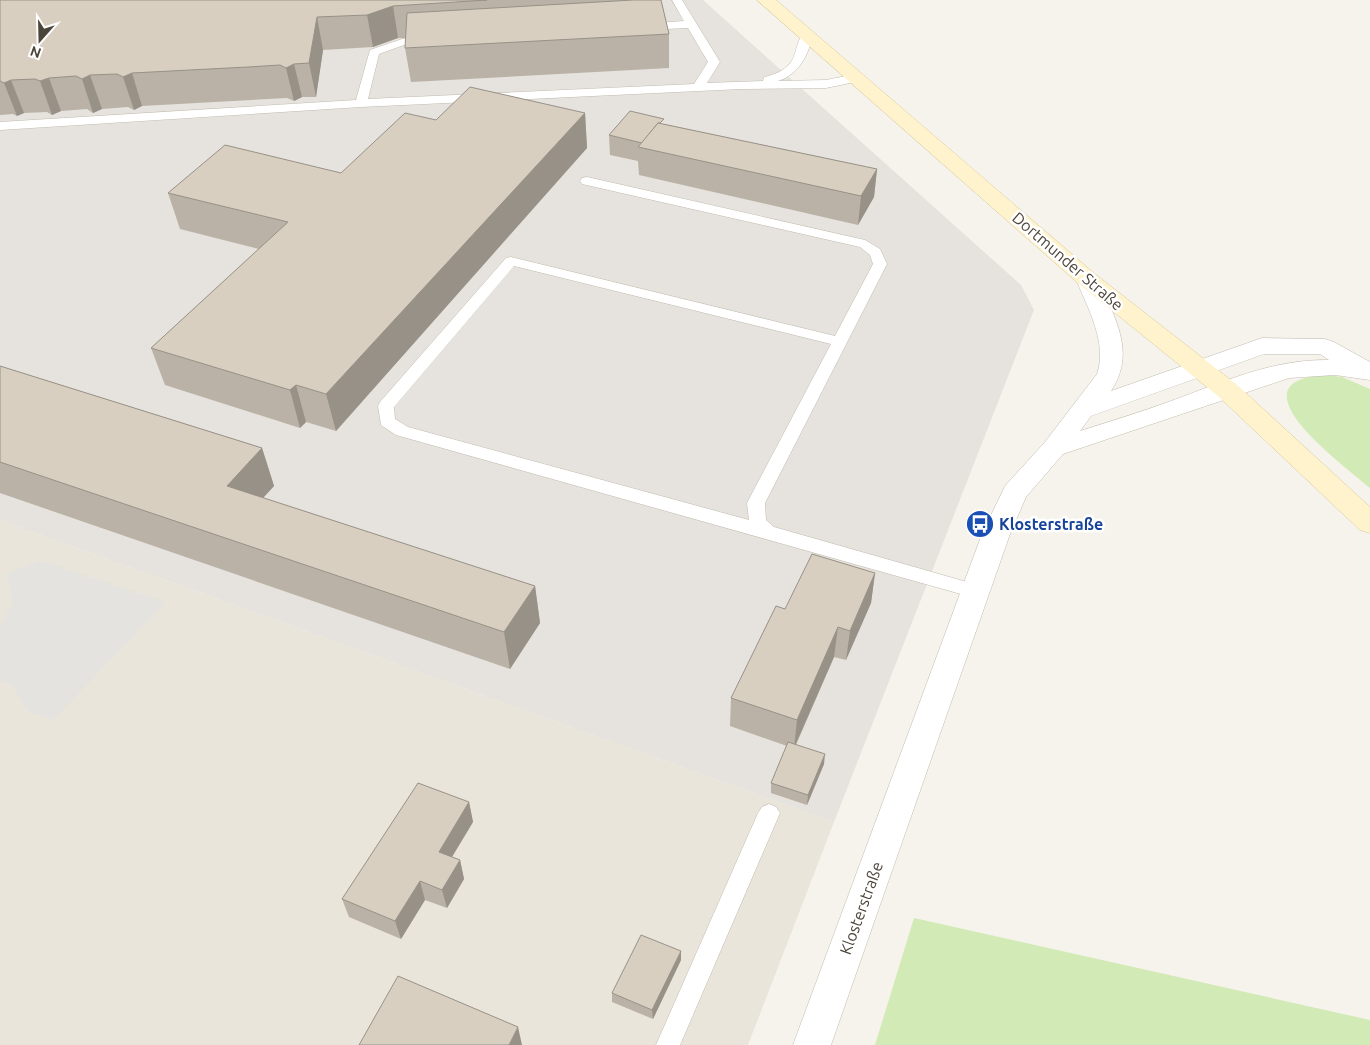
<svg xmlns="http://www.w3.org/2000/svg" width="1370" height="1045" font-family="Ubuntu,sans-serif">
<rect width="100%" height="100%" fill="#f6f3ec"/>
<path fill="#eae5da" d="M 0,520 L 834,822 L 748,1045 L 0,1045 Z"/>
<path fill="#e6e2dd" d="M 0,0 L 703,0 L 1021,285 L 1034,310 L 834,822 L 0,520 Z"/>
<g fill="#d2eab5">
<path d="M 1327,375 L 1342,377 L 1370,389 L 1370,488 C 1344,465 1226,380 1327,375 Z"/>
<path d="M 914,918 L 1370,1020 L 1370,1045 L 875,1045 Z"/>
</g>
<path fill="#e5e3e0" d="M 40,560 L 166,602 L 53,720 L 27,711 L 13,686 L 0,681 L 0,624 L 13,604 L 7,574 Z"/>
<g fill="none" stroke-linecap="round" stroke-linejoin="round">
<defs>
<g id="lane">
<path d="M 672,0 L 682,0 L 720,62 L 707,83 L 763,81 L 764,77 C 774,75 784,71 791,62 C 797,54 797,34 807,32 L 813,35 C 808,56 799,74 778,81 L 826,80 L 856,74 L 862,78 L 860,81 L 826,88 L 741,89 L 361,107 L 0,130 L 0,122 L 356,100 L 370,50 L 402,39 L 429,37 L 433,38 L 433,42 L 404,45 L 379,54 L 368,99 L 694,84 L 708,62 L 688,28 L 642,30 L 636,27 L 642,24 L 684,21 Z"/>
<path d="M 587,177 L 865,240 L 880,249 L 887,264 L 765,503 L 766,520 L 774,527 L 981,586 L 984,591 L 981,596 L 975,598 L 396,435 L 381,425 L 378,406 L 380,402 L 506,258 L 511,257 L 835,336 L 873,264 L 870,255 L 860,247 L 582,184 L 580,181 L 582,178 ZM 514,266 L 831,344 L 747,503 L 749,520 L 408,427 L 395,419 L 394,407 Z"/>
<path d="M 769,804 L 776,807 L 780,813 L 680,1045 L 656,1045 L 758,813 L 762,807 Z"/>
</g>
<path id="street" d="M 1087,272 L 1095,274 L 1098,279 C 1114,317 1137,352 1111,391 L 1262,338 L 1325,339 L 1334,342 L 1370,362 L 1370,380 L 1335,375 L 1289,378 L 1063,454 L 1026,497 L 1010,534 L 831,1045 L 793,1045 L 982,534 L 1005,486 L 1045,442 L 1097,374 C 1108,343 1087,307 1076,279 L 1079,274 ZM 1264,354 L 1320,354 L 1329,360 C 1273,359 1223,382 1171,401 C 1141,412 1111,421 1080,431 L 1091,416 Z"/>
<path id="secondary" d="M 757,0 L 776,0 L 1095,274 L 1236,384 L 1370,507 L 1370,533 L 1360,530 L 1218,396 L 1079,284 Z"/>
</defs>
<use href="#lane" stroke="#c2bbae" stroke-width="1"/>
<use href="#street" stroke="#c2bbae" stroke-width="1"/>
<use href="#secondary" stroke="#d6c79b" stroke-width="1"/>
<use href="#lane" fill="#fff" fill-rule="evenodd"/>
<use href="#street" fill="#fff" fill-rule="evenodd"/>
<use href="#secondary" fill="#fff3cd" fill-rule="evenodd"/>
</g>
<g fill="#bab2a6">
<path d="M 0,0 L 661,0 L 669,34 L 669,68 L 411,82 L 405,48 L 406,38 L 398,38 L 373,47 L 323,50 L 316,97 L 302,97 L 294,101 L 287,98 L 142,106 L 134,110 L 128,107 L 102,109 L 93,113 L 87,109 L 61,111 L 52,115 L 47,112 L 24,113 L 17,116 L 13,114 L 0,115 Z"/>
<path d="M 585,113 L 587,148 L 336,431 L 306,422 L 300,428 L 165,385 L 151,348 L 259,249 L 180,229 L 168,193 L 341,173 L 436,120 Z"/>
<path d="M 664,124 L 877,169 L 874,197 L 858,225 L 639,175 L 638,161 L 610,155 L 609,135 Z"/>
<path d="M 0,366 L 262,448 L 274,486 L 263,498 L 535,586 L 540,623 L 510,669 L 0,493 Z"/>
<path d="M 875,573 L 871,603 L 846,660 L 834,657 L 796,745 L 824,764 L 807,805 L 771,793 L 771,783 L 787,746 L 730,726 L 731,698 L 785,609 Z"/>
<path d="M 469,802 L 473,822 L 452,857 L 460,860 L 464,879 L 447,908 L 425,900 L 401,939 L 349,917 L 342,899 Z"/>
<path d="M 681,960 L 653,1019 L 612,1002 L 612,993 Z"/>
</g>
<g fill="#979187">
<path d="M 393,6 L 398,38 L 373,47 L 367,15 Z"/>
<path d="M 317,17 L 323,50 L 316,97 L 309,63 Z"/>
<path d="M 294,64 L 302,97 L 294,101 L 286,68 Z"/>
<path d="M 132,73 L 142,106 L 134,110 L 123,77 Z"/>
<path d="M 90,75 L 102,109 L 93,113 L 82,79 Z"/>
<path d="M 49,78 L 61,111 L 52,115 L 40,81 Z"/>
<path d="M 11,80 L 24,113 L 17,116 L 4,83 Z"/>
<path d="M 585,113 L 587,148 L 336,431 L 326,394 Z"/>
<path d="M 877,169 L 874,197 L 858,225 L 861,196 Z"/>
<path d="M 296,385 L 306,422 L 300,428 L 290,390 Z"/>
<path d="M 262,448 L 274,486 L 240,523 L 227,486 Z"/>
<path d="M 875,573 L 871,603 L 846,660 L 850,631 Z"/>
<path d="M 535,586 L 540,623 L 510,669 L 504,632 Z"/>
<path d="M 838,627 L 834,657 L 794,748 L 797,720 Z"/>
<path d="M 825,754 L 824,764 L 807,805 L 808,795 Z"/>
<path d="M 469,802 L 473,822 L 444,870 L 439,852 Z"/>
<path d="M 460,860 L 464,879 L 447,908 L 442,890 Z"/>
<path d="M 420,881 L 425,900 L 401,939 L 395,921 Z"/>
<path d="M 681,951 L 681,960 L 653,1019 L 652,1010 Z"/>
<path d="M 518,1027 L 522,1045 L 509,1045 Z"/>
</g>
<g fill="#d8cfc1" stroke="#979187">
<path d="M 0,0 L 487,0 L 393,6 L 367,15 L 317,17 L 309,63 L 294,64 L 286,68 L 280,65 L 248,67 L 132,73 L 123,77 L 117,74 L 90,75 L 82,79 L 76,76 L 49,78 L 40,81 L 35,79 L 11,80 L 4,83 L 0,81 Z"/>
<path d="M 633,0 L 661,0 L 669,34 L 405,48 L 407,13 Z"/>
<path d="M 470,87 L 585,113 L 326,394 L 296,385 L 290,390 L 151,348 L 288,222 L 168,193 L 225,145 L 341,173 L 405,113 L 436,120 Z"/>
<path d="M 630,111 L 664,119 L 660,123 L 658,123 L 642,143 L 609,135 Z"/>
<path d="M 658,123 L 877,169 L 861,196 L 638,147 Z"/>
<path d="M 0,366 L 262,448 L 227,486 L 535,586 L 504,632 L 0,462 Z"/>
<path d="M 812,554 L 875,573 L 850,631 L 838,627 L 797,720 L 731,698 L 776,606 L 785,609 Z"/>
<path d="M 788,742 L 825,754 L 808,795 L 771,783 Z"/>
<path d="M 418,783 L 469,802 L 439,852 L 460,860 L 442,890 L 420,881 L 395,921 L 342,899 Z"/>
<path d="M 641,935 L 681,951 L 652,1010 L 612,993 Z"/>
<path d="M 398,976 L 518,1027 L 509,1045 L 359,1045 Z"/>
</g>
<defs>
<symbol id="bus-disc" viewBox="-11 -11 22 22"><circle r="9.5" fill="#1a4fb4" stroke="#fff"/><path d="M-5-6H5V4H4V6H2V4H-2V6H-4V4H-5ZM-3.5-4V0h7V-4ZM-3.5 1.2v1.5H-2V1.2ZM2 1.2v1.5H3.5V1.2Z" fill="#fff"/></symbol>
</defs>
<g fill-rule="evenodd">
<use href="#bus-disc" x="964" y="508" width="32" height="32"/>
</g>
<g text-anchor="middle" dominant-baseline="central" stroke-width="5" stroke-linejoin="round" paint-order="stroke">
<g font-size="16" fill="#4b4439" stroke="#fff">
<text transform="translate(1068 261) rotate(41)">Dortmunder Straße</text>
<text transform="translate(861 908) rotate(-70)">Klosterstraße</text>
</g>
<g font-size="16" font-weight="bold" fill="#164399" stroke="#fff" text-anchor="start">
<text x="999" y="524">Klosterstraße</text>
</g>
</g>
<g transform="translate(40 40) rotate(200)" stroke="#ffffff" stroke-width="4" paint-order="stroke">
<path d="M0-4L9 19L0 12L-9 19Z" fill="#4b4439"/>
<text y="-8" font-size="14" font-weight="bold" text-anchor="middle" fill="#4b4439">N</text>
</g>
</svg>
